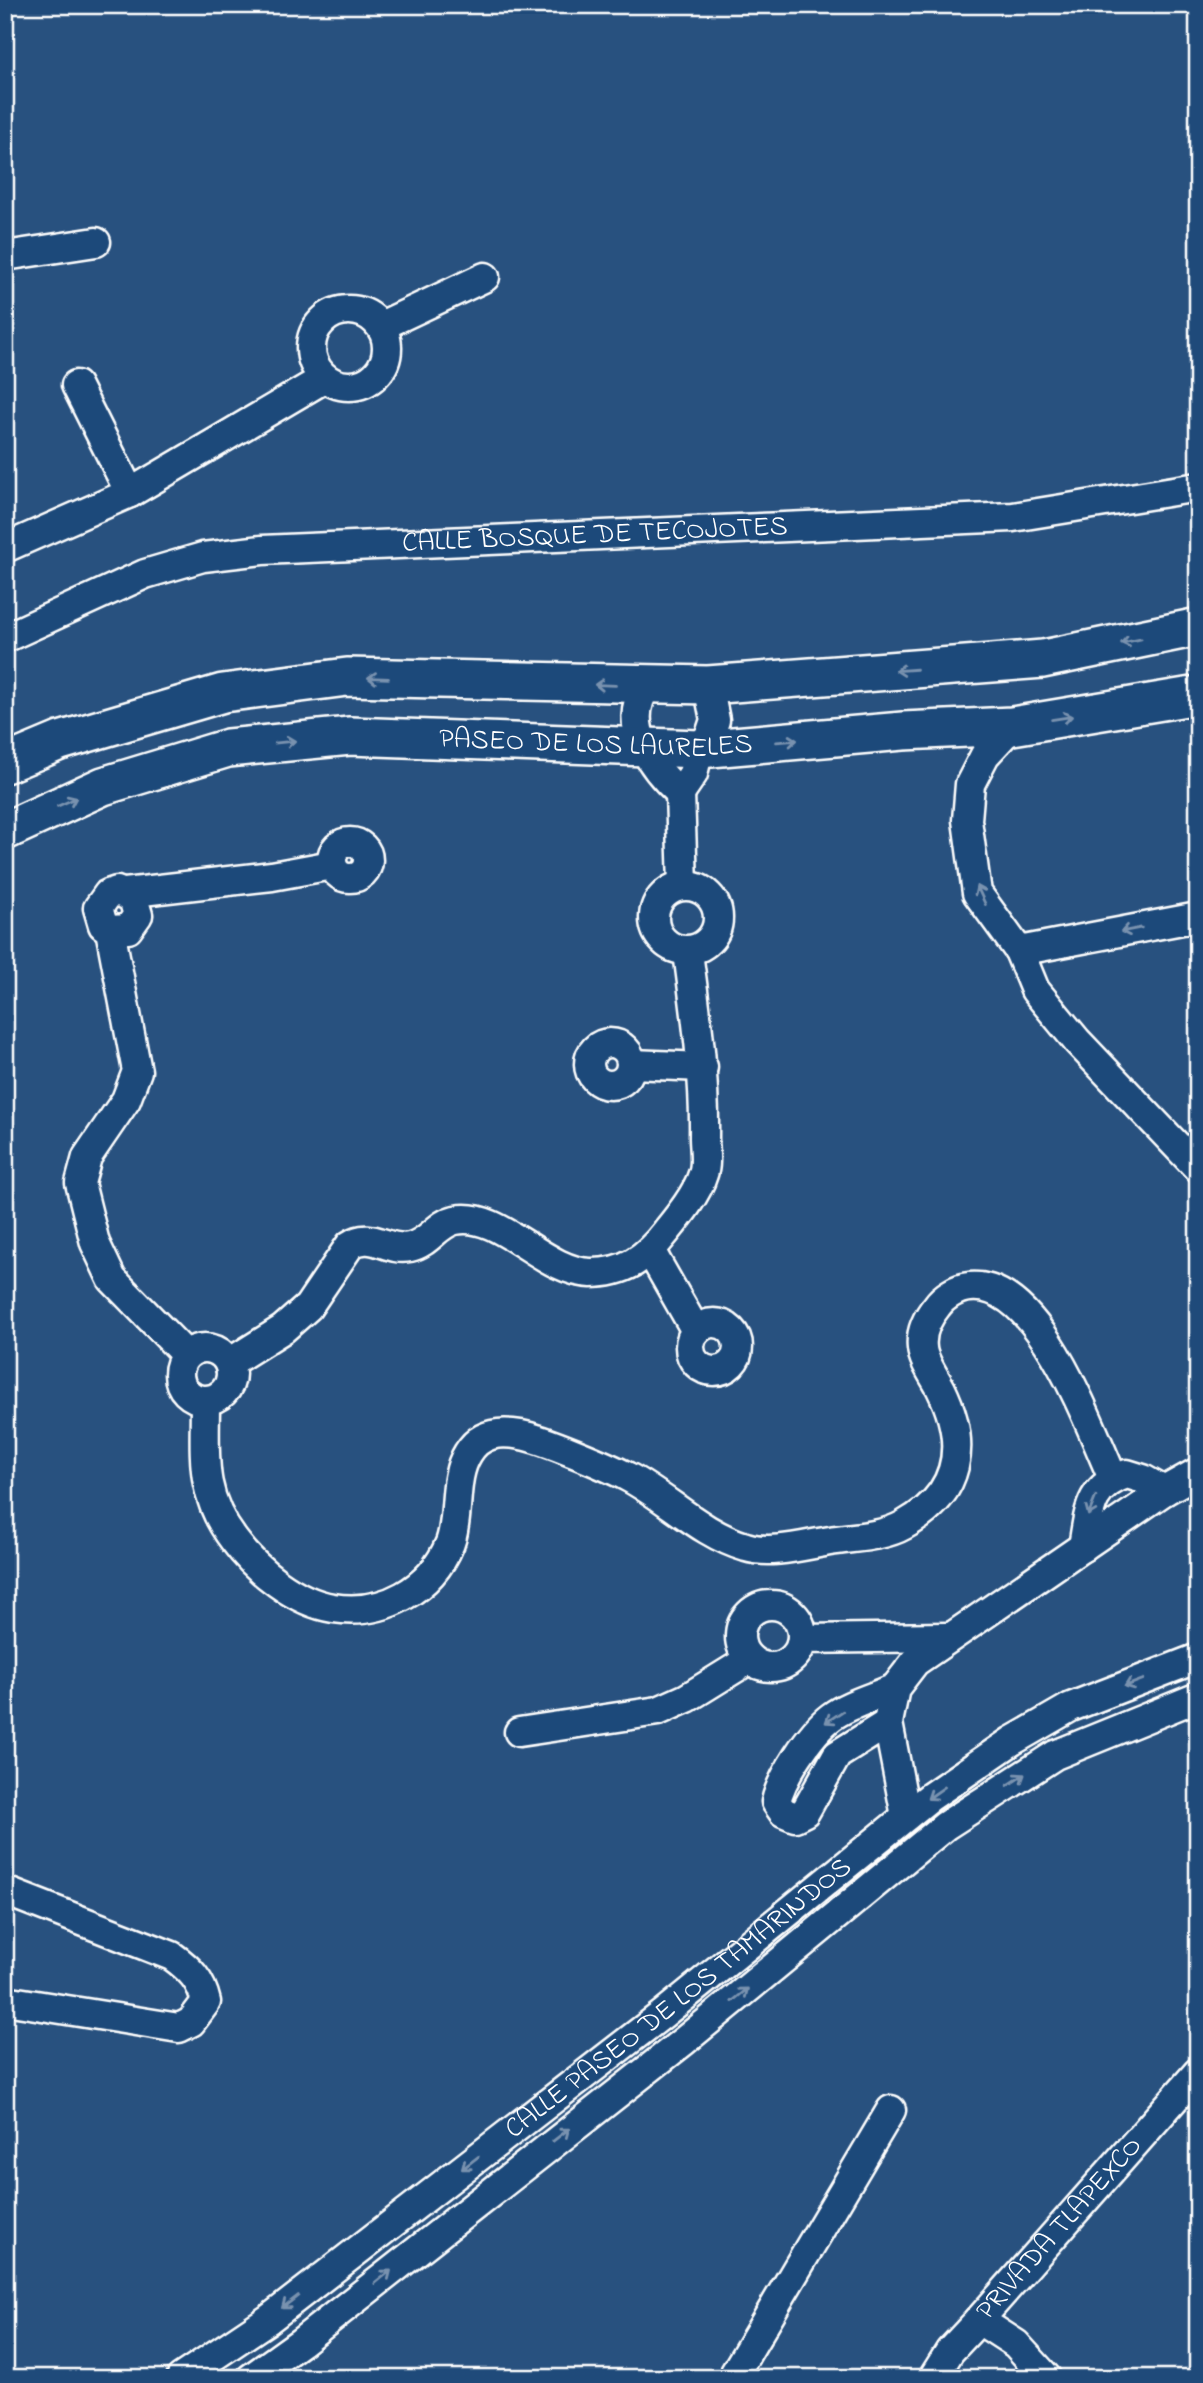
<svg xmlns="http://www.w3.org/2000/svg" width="1203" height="2383" font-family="'Indie Flower',sans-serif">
<rect width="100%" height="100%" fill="#28517f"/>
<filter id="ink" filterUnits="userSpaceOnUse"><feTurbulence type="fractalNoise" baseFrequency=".0143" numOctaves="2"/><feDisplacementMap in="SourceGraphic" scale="14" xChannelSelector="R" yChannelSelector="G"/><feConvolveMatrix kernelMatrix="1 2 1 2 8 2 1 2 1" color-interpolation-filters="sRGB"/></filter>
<g filter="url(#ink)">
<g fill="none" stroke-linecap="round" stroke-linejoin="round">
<defs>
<g id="minor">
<path d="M 5,256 L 96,242"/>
<circle cx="349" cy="348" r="38"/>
<path d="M 381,326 L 485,277"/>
<path d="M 76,385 L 130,493"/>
<path d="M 5,548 L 130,493 L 325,378"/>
<path id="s1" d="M 5,638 L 145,574 L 203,557 L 262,550 L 1013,517 L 1198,487"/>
<path d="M 647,686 C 620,723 651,767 680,793 L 693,774 L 699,749 L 710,735 L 715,720 L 708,685"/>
<path d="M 1012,726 L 985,755 L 970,784 L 967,820 L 977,893 L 1019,951 L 1035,990 L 1077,1041 L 1198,1168"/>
<path d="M 680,793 L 683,885"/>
<circle cx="350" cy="860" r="18"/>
<circle cx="686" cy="918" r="32"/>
<path d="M 125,893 L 272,876 L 332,865"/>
<path d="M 110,930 L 128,929 L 138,915 L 133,898 L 117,891 L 108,894 L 98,908 L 103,925 L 110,930 L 137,1071 L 126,1100 L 87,1157 L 80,1183 L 95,1243 L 112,1279 L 186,1355"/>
<path d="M 1019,951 L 1198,917"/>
<circle cx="610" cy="1064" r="21"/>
<path d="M 632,1064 L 703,1067"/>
<path d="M 651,1252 L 696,1331"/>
<circle cx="714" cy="1347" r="24"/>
<circle cx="205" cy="1374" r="26"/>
<path d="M 229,1363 L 283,1329 L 308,1307 L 350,1245 C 372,1230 387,1252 410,1247 C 429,1243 437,1224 455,1220 C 500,1210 543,1272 591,1273 C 625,1273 646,1258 666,1232 C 679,1216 697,1194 703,1174 C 707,1163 704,1148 704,1137 C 705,1074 696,1014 688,952"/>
<path d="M 205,1401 C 205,1456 199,1494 234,1540 C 256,1570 295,1602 333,1608 C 383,1616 431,1590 450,1543 C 460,1516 452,1478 468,1453 C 480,1433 499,1431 521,1435 C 543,1439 607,1466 628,1477 C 668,1498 701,1534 746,1547 C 771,1555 805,1545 830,1541 C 854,1537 883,1537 904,1525 C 961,1494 968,1444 941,1389 C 935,1377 923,1361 922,1348 C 920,1331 927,1318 937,1306 C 943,1297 957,1288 969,1287 C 1039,1279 1089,1426 1113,1478"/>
<path d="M 1083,1547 C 1089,1512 1089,1486 1127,1474 L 1143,1479 L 1164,1491"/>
<circle cx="771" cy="1636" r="31"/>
<path d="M 802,1639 L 947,1637"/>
<path d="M 888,1723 L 837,1755 L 805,1812 L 795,1817 L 783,1812 L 776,1802 C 781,1778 810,1733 831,1717 C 848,1704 875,1697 895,1688"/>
<path d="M 519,1732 L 658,1711 L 687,1698 L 750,1659"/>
<path d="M 906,1816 L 888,1723 L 895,1688 L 915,1662 L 1164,1491 L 1198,1472"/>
<path d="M 5,1891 L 172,1956 C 190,1969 201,1980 206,2002 L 191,2022 L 179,2028 L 5,2000"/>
<path id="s2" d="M 181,2378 L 269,2319 L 663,2014 L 930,1797 L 1012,1741 L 1071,1707 L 1198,1658"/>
<path d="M 251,2378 L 301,2342 L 684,2041 L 945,1826 L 1055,1755 L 1198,1697"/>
<path d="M 732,2378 L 891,2110"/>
<path d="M 933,2378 L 950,2351 L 979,2320"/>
<path id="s3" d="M 1047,2378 L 1016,2344 L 979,2320 L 1198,2072"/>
</g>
<g id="major">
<path d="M 5,764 L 60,741 L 223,693 L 347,677 L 708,685 L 1043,659 L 1198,627"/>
<path id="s4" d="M 5,831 L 103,786 L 228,748 L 350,736 L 699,749 L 903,731 L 1012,726 L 1198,695"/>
</g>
</defs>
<use href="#minor" stroke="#fff" stroke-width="33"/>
<use href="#major" stroke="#fff" stroke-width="42"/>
<use href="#minor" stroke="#1f4a7a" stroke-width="28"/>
<use href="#major" stroke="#1f4a7a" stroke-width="37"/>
</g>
<defs><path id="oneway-shaft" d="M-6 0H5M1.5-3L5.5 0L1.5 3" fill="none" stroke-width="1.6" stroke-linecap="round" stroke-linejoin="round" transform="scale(1.75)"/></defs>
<g stroke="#7992af">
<use href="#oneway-shaft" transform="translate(1131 641) rotate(168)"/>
<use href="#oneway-shaft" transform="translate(906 670) rotate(176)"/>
<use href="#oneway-shaft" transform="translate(378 678) rotate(-178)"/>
<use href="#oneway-shaft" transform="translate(605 685) rotate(-178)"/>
<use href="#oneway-shaft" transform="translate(1062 718) rotate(-9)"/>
<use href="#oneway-shaft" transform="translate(787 741) rotate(-5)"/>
<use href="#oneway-shaft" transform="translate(285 742) rotate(-6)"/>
<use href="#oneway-shaft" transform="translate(67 802) rotate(-24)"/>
<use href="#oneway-shaft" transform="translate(981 895) rotate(-115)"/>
<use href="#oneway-shaft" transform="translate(1131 930) rotate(169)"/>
<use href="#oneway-shaft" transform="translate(1092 1506) rotate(112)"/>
<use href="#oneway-shaft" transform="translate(1134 1683) rotate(159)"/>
<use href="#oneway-shaft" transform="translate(834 1717) rotate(146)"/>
<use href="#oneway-shaft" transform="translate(1016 1780) rotate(-33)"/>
<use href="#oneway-shaft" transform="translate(936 1793) rotate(145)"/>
<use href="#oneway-shaft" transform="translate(740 1995) rotate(-39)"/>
<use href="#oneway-shaft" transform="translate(561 2135) rotate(-38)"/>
<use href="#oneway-shaft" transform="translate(470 2163) rotate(142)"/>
<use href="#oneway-shaft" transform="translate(383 2277) rotate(-39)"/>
<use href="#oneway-shaft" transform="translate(290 2302) rotate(142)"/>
</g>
</g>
<g text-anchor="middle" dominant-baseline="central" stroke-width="5" stroke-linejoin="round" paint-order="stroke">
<g font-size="28" fill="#fff" stroke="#1f4a7a">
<text stroke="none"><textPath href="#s1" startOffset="607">CALLE BOSQUE DE TECOJOTES</textPath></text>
<text stroke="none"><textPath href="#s4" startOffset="607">PASEO DE LOS LAURELES</textPath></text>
<text stroke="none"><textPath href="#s2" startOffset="626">CALLE PASEO DE LOS TAMARINDOS</textPath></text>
<text stroke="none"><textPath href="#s3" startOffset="212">PRIVADA TLAPEXCO</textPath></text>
</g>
</g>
<rect width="1203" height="2383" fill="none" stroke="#1f4a7a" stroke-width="28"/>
<rect x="14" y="14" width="1175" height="2355" fill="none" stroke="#fff" stroke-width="2.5" filter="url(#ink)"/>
</svg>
